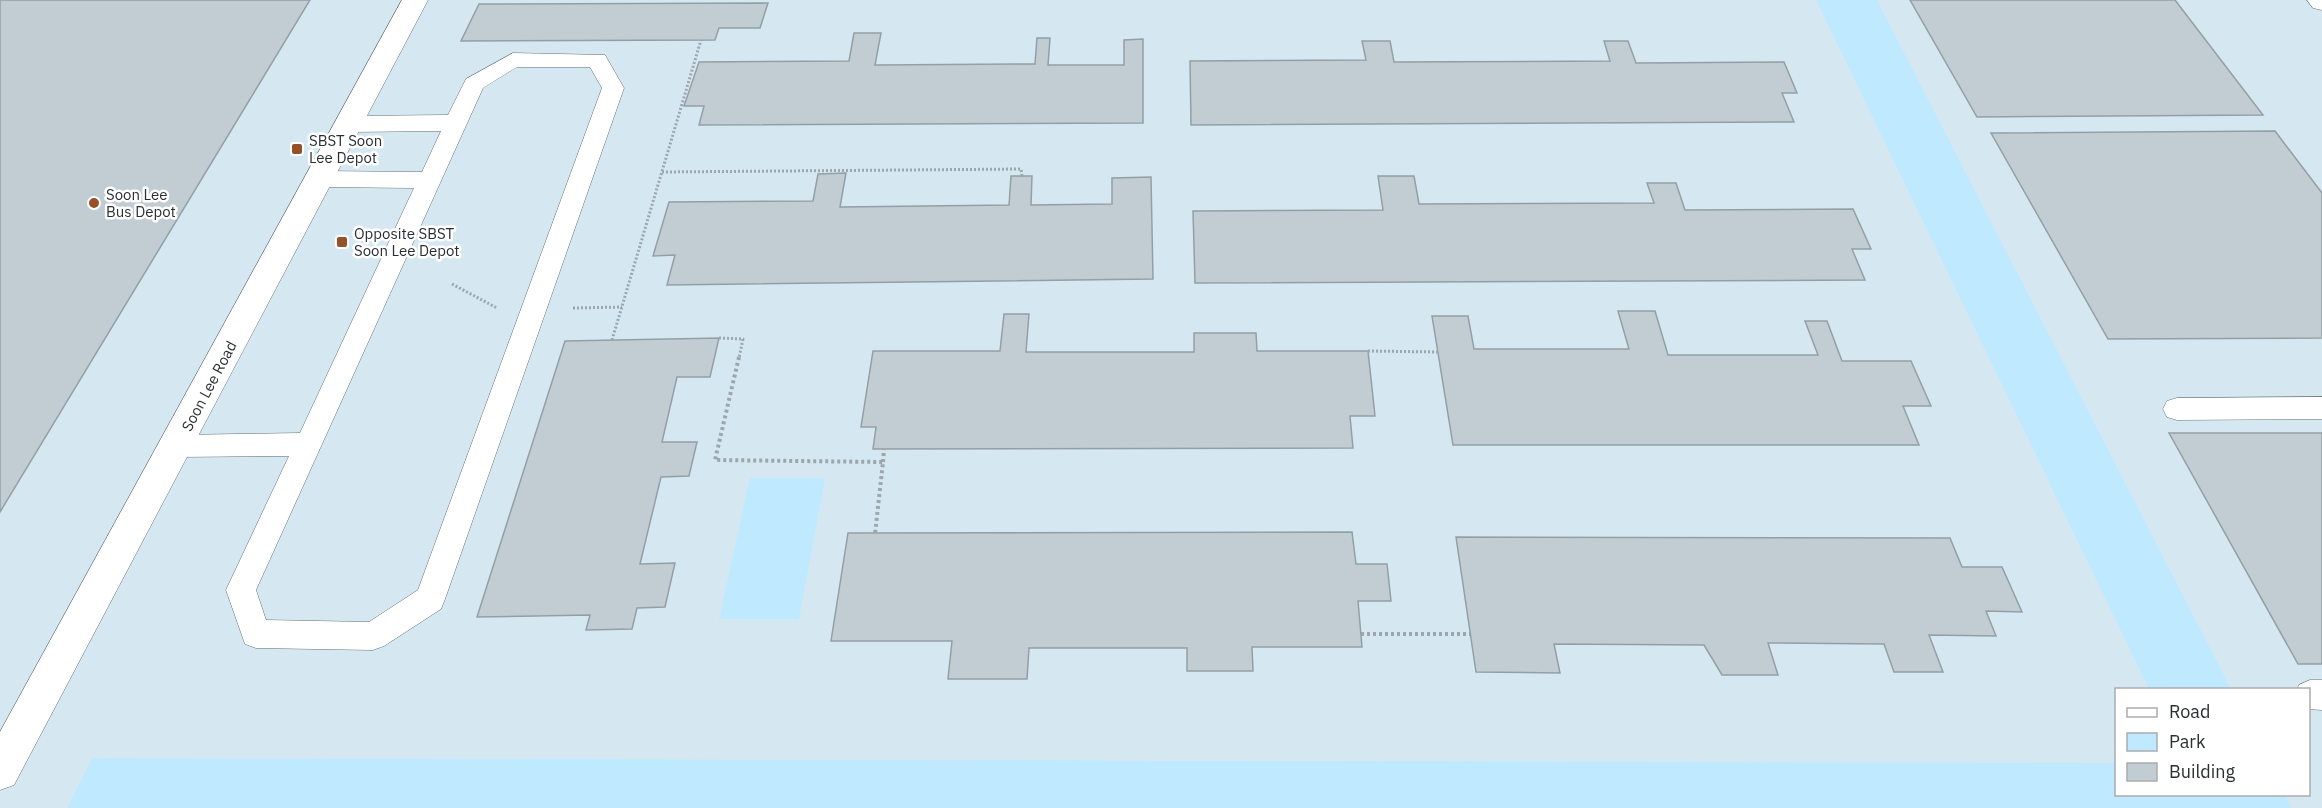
<svg xmlns="http://www.w3.org/2000/svg" width="2322" height="808" font-family="'IBM Plex Sans',sans-serif">
<rect width="100%" height="100%" fill="#e9f6fc"/>
<path fill="#d5e8f2" fill-rule="evenodd" d="M 0,0 L 2322,0 L 2322,808 L 0,808 ZM 2116,690 L 2308,690 L 2308,794 L 2116,794 Z"/>
<g fill="#bfe9fe">
<path d="M 1816,0 L 1877,0 L 2231,689 L 2149,689 Z"/>
<path d="M 750,478 L 825,478 L 799,619 L 719,619 Z"/>
<path d="M 92,758 L 2116,763 L 2116,794 L 2285,795 L 2292,808 L 67,808 Z"/>
</g>
<g fill="#c1cdd3" stroke="#949fa5" stroke-width="1.5">
<path d="M 0,0 L 310,0 L 0,512 Z"/>
<path d="M 1910,0 L 2175,0 L 2263,115 L 1977,117 Z"/>
<path d="M 768,3 L 760,28 L 719,28 L 715,40 L 461,41 L 479,4 Z"/>
<path d="M 854,33 L 881,33 L 875,65 L 1035,64 L 1037,38 L 1050,38 L 1048,65 L 1124,65 L 1124,40 L 1143,39 L 1143,123 L 699,125 L 704,106 L 684,106 L 699,62 L 849,61 Z"/>
<path d="M 1362,41 L 1390,41 L 1394,62 L 1610,61 L 1604,41 L 1628,41 L 1636,63 L 1784,62 L 1797,93 L 1782,93 L 1794,122 L 1191,125 L 1190,61 L 1366,60 Z"/>
<path d="M 2275,131 L 2322,193 L 2322,338 L 2108,339 L 1991,133 Z"/>
<path d="M 846,173 L 840,207 L 1009,205 L 1011,176 L 1032,176 L 1031,205 L 1112,204 L 1112,178 L 1151,177 L 1153,279 L 667,285 L 675,255 L 653,256 L 669,202 L 813,201 L 818,174 Z"/>
<path d="M 1378,176 L 1414,176 L 1419,204 L 1654,203 L 1647,183 L 1676,183 L 1685,210 L 1853,209 L 1871,249 L 1852,249 L 1865,280 L 1195,283 L 1193,211 L 1383,210 Z"/>
<path d="M 1618,311 L 1655,311 L 1668,355 L 1818,355 L 1805,321 L 1827,321 L 1842,361 L 1911,361 L 1931,406 L 1903,406 L 1919,445 L 1453,445 L 1432,316 L 1468,316 L 1474,349 L 1629,349 Z"/>
<path d="M 1004,314 L 1029,314 L 1026,352 L 1194,352 L 1194,333 L 1256,333 L 1257,351 L 1368,351 L 1375,416 L 1350,416 L 1353,448 L 873,449 L 876,427 L 861,427 L 873,351 L 1000,351 Z"/>
<path d="M 719,338 L 710,377 L 677,377 L 662,442 L 697,442 L 689,476 L 661,477 L 640,564 L 675,563 L 665,607 L 637,608 L 632,629 L 586,630 L 590,615 L 477,617 L 565,341 Z"/>
<path d="M 2169,433 L 2322,433 L 2322,664 L 2298,664 Z"/>
<path d="M 1352,532 L 1356,564 L 1387,564 L 1391,601 L 1358,601 L 1362,647 L 1252,647 L 1253,671 L 1187,671 L 1187,648 L 1029,648 L 1027,679 L 948,679 L 952,641 L 831,641 L 848,533 Z"/>
<path d="M 1456,537 L 1950,538 L 1962,567 L 2002,567 L 2022,612 L 1986,611 L 1996,636 L 1929,635 L 1943,672 L 1894,672 L 1884,644 L 1768,643 L 1778,675 L 1722,675 L 1704,645 L 1554,644 L 1560,673 L 1476,672 Z"/>
</g>
<g fill="none" stroke-linecap="round" stroke-linejoin="round">
<defs>
<g id="service">
<path d="M 513,53 L 605,55 L 624,88 L 445,599 L 441,609 L 384,646 L 373,650 L 256,648 L 245,644 L 226,590 L 289,456 L 177,457 L 167,454 L 163,446 L 167,438 L 177,435 L 300,433 L 414,188 L 319,187 L 311,185 L 307,179 L 311,173 L 319,171 L 422,172 L 441,131 L 349,132 L 341,129 L 338,124 L 341,119 L 349,116 L 448,115 L 466,79 ZM 517,67 L 590,67 L 602,88 L 418,590 L 369,622 L 266,620 L 256,590 L 483,88 Z"/>
<path d="M 2322,397 L 2322,419 L 2177,420 L 2167,417 L 2163,409 L 2167,401 L 2177,398 Z"/>
<path d="M 2310,680 L 2322,680 L 2322,710 L 2308,709 L 2308,690 L 2297,690 L 2299,685 Z"/>
</g>
<g id="minor">
<path d="M 402,0 L 428,0 L 14,785 L 0,790 L 0,732 Z"/>
<path d="M 2307,0 L 2322,0 L 2322,10 L 2313,8 Z"/>
</g>
</defs>
<use href="#service" stroke="#646f74" stroke-width="1"/>
<use href="#minor" stroke="#646f74" stroke-width="1"/>
<g stroke="#9da6ab" stroke-width="3" stroke-dasharray="2 2" stroke-linecap="butt">
<path d="M 662,172 L 1021,169 L 1022,176"/>
<path d="M 452,284 L 497,308"/>
<path d="M 573,308 L 622,307"/>
<path d="M 719,338 L 743,339 L 739,358"/>
<path d="M 612,340 L 701,40"/>
<path d="M 1368,351 L 1438,352"/>
</g>
<g stroke="#9da6ab" stroke-width="4" stroke-dasharray="3 3" stroke-linecap="butt">
<path d="M 739,357 L 715,460 L 883,462 L 875,534"/>
<path d="M 883,462 L 884,449"/>
<path d="M 1361,634 L 1470,634"/>
</g>
<use href="#service" fill="#fff" fill-rule="evenodd"/>
<use href="#minor" fill="#fff" fill-rule="evenodd"/>
</g>
<g fill="#975128" stroke="#fff" stroke-width="2">
<rect x="291" y="143" width="12" height="12" rx="3"/>
<circle cx="94" cy="203" r="6"/>
<rect x="336" y="236" width="12" height="12" rx="3"/>
</g>
<g text-anchor="middle" dominant-baseline="central" stroke-width="5" stroke-linejoin="round" paint-order="stroke">
<g font-size="15" fill="#2a2f31" stroke="#fff" text-anchor="start">
<text x="309" y="140">SBST Soon<tspan x="309" dy="17">Lee Depot</tspan></text>
<text x="106" y="194">Soon Lee<tspan x="106" dy="17">Bus Depot</tspan></text>
<text x="354" y="233">Opposite SBST<tspan x="354" dy="17">Soon Lee Depot</tspan></text>
</g>
<g font-size="15" fill="#2a2f31" stroke="#fff">
<text transform="translate(209 386) rotate(-62)">Soon Lee Road</text>
</g>
</g>
<rect x="2115" y="688" width="195" height="108" fill="#ffffff" stroke="#aaacad" stroke-width="1.5"/>
<rect x="2127" y="708" width="30" height="9" fill="#ffffff" stroke="#aaacad" stroke-width="1.5"/>
<text x="2169" y="718" font-size="18" fill="#2a2f31">Road</text>
<rect x="2127" y="733" width="30" height="18" fill="#bfe9fe" stroke="#aaacad" stroke-width="1.5"/>
<text x="2169" y="748" font-size="18" fill="#2a2f31">Park</text>
<rect x="2127" y="763" width="30" height="18" fill="#c1cdd3" stroke="#aaacad" stroke-width="1.5"/>
<text x="2169" y="778" font-size="18" fill="#2a2f31">Building</text>
</svg>
